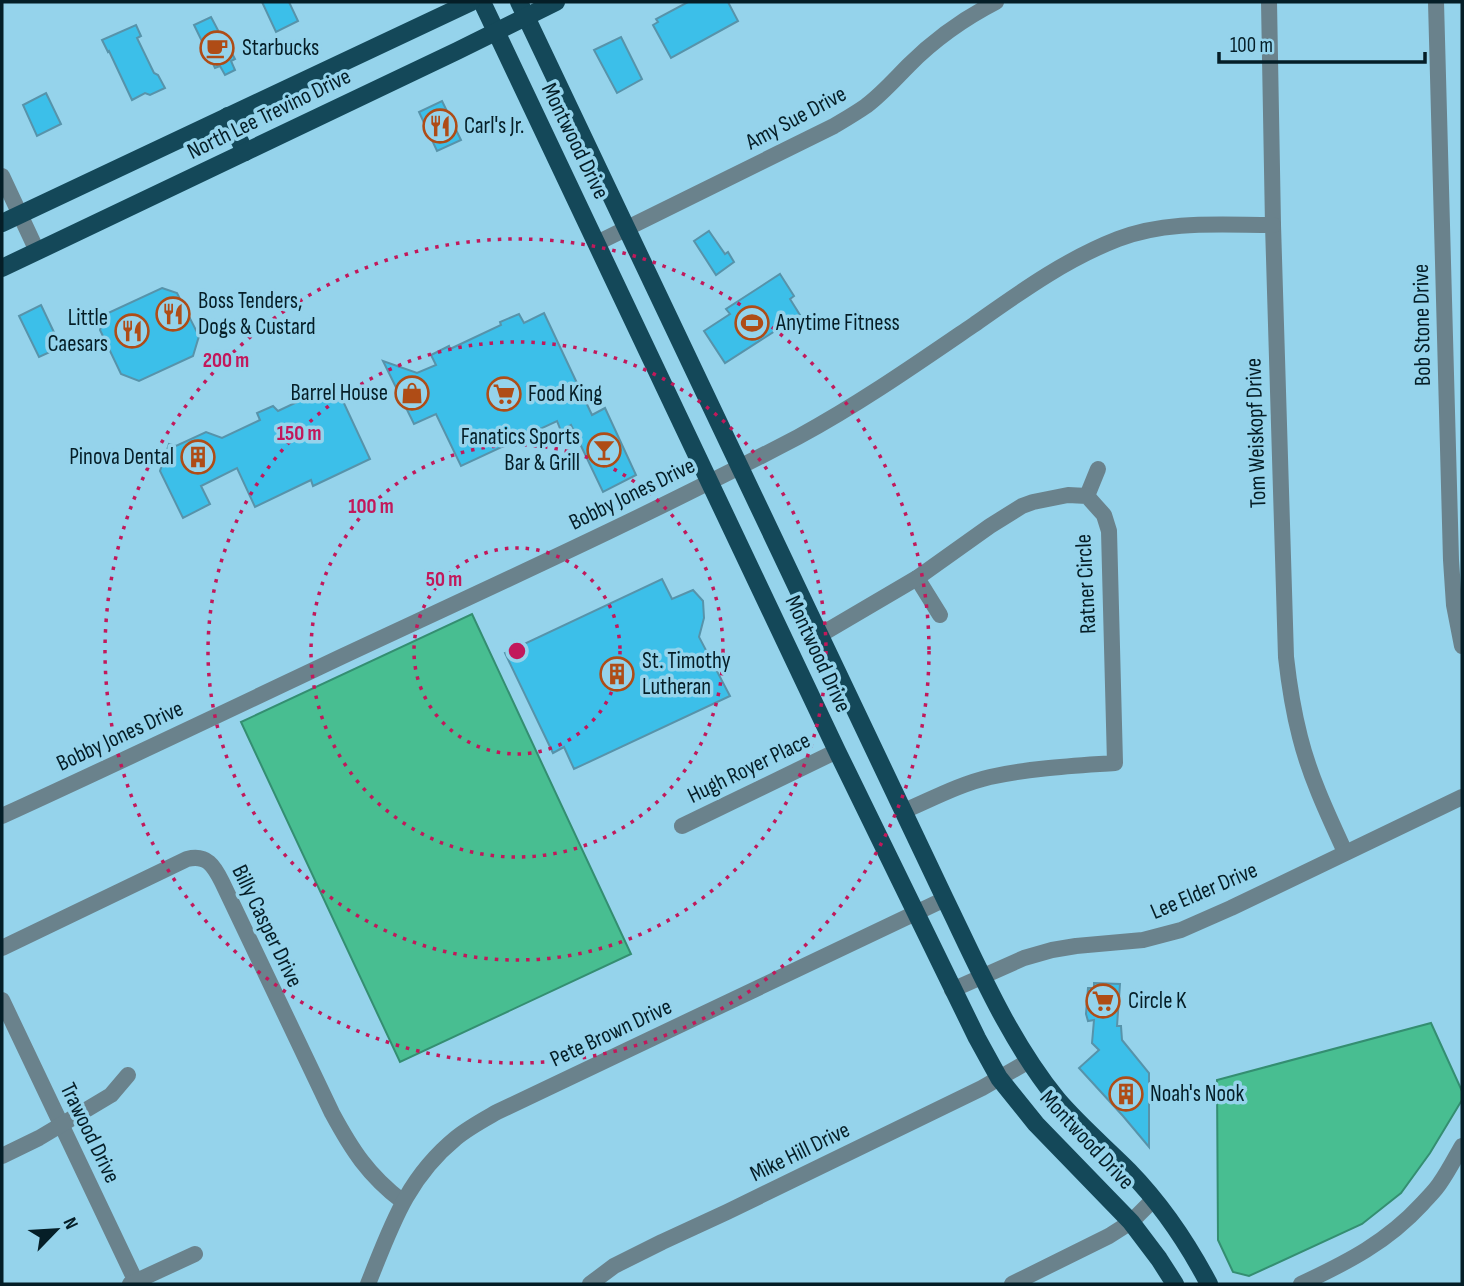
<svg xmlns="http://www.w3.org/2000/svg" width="1464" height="1286" font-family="'Sofia Sans Condensed',sans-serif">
<rect width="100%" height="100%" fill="#95d3eb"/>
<g fill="#48be91" stroke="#348e71" stroke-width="2">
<path d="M 472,614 L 631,954 L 400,1062 L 241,722 Z"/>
<path d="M 1431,1023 L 1462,1091 L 1462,1100 L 1430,1153 L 1401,1193 L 1362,1224 L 1249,1276 L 1233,1272 L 1218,1240 L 1217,1080 Z"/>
</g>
<g fill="#3cbfe9" stroke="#5793aa" stroke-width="2">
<path d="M 262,2 L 289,2 L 298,21 L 276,32 Z"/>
<path d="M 688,2 L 728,2 L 738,21 L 671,58 L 653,25 L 658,22 L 656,19 Z"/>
<path d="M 211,17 L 221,36 L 223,36 L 235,59 L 231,61 L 235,70 L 225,75 L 220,66 L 215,68 L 194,25 Z"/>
<path d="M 136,25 L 141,36 L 137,38 L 154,73 L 158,75 L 165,88 L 150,95 L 145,93 L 132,100 L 109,51 L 108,52 L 102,40 Z"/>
<path d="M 621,37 L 642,79 L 617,93 L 594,50 Z"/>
<path d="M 46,93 L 61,124 L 37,136 L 23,105 Z"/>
<path d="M 442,101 L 461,140 L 437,151 L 419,112 Z"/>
<path d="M 709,231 L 725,254 L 728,252 L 734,262 L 716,275 L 694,241 Z"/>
<path d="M 780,274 L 794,296 L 790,299 L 800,315 L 725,363 L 704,331 L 730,314 L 726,309 Z"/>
<path d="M 162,288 L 177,293 L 199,336 L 193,356 L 139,381 L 121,374 L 100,330 L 106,314 Z"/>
<path d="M 41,305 L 61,347 L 39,357 L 19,316 Z"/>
<path d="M 544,313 L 592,415 L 605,408 L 636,475 L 603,492 L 571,425 L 561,431 L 557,421 L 461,466 L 436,414 L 414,424 L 383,361 L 417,373 L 436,365 L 431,355 L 449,346 L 450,349 L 501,325 L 500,322 L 519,314 L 524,323 Z"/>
<path d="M 335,384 L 370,459 L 313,486 L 311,480 L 255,507 L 237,468 L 201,486 L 210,504 L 183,518 L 160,471 L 169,444 L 176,446 L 206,432 L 222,438 L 260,420 L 257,413 L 273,406 L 278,411 Z"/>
<path d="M 662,579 L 672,599 L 693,590 L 703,601 L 704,618 L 699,637 L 730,696 L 574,769 L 564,747 L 553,753 L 505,653 Z"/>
<path d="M 1094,983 L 1120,984 L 1117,1026 L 1121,1026 L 1122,1040 L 1149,1073 L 1149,1147 L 1123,1116 L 1079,1068 L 1099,1050 L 1092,1043 L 1094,1020 L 1088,1021 L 1086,1014 L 1088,988 L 1094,988 Z"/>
</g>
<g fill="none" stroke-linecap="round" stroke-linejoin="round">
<g stroke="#6a828c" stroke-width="16">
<path d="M 1269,2 L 1273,225 L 1286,657 C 1289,684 1293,710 1300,737 C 1310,777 1328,815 1345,852"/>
<path d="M 1436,2 L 1451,560 L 1454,605 L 1462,646"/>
<path d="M 2,176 L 37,251"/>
<path d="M 597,243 L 834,126 C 844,120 856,113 866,106 C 882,94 895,79 909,65 C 934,40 965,18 996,2"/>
<path d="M 1087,496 L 1098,469"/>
<path d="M 917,578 L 940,615"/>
<path d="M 820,635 L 917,578 L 990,526 L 1022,506 L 1033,502 L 1068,495 L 1087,496 L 1104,515 L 1109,531 L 1115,763 C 1073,766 1031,768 990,777 C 960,784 932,799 904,811"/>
<path d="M 2,816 C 116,764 229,710 343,656 C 495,585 649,515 798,437 C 859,404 915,365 972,326 C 1019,293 1064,260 1118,239 C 1167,220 1221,225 1273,225"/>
<path d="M 682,826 L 837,751"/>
<path d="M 2,948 L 187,859 C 207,854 214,866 222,882 L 332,1113 C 352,1150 368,1175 402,1201"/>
<path d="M 952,990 L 1024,958 L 1052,950 L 1076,946 L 1143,940 L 1181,930 L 1231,908 L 1462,797"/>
<path d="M 2,1000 L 137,1284"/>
<path d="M 2,1156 L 39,1138 L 111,1095 L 128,1075"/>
<path d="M 130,1284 L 195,1254"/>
<path d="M 368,1284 C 391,1227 406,1179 456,1138 C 468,1128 483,1120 497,1112 L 945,899"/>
<path d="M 590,1284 L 614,1266 L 662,1242 L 727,1212 L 982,1088 L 1029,1061"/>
<path d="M 1012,1284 L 1109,1236 L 1131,1222 L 1153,1200"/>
<path d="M 1301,1284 C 1348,1262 1387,1242 1422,1204 C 1428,1197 1435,1191 1440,1183 C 1448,1172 1455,1158 1462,1146"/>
</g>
<g stroke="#144859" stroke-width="18">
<path d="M 482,2 L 837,751 L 977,1038 L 999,1078 L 1036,1124 L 1131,1222 L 1159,1259 L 1175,1284"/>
<path d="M 519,2 L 945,899 C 978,967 1009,1040 1057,1099 C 1079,1125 1105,1147 1129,1171 C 1161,1204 1188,1244 1209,1284"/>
<path d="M 228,116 L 245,152"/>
<path d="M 2,223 L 471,2"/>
<path d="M 2,268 L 457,51 L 556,2"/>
</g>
</g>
<g fill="none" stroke="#c2185b" stroke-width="3.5" stroke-dasharray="3.5 7">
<circle cx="517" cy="651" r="103"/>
<circle cx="517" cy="651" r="206"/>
<circle cx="517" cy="651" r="309"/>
<circle cx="517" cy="651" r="412"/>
</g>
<defs>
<symbol id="cafe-ring" viewBox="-11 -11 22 22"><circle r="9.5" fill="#95d3eb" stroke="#af4c16" stroke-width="1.5"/><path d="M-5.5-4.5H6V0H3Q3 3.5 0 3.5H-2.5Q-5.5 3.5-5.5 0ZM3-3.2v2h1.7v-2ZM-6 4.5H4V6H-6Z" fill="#af4c16"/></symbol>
<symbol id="restaurant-ring" viewBox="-11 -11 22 22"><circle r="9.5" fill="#95d3eb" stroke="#af4c16" stroke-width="1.5"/><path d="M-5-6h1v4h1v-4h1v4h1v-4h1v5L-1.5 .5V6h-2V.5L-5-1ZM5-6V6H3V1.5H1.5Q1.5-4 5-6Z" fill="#af4c16"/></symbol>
<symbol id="stadium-ring" viewBox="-11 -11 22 22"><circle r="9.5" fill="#95d3eb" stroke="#af4c16" stroke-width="1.5"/><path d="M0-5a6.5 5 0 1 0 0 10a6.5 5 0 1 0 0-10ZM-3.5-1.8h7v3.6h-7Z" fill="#af4c16"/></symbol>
<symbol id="shop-ring" viewBox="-11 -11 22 22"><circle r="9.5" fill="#95d3eb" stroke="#af4c16" stroke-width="1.5"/><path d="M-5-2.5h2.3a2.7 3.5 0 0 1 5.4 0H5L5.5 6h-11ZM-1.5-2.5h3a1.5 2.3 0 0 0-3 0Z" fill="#af4c16"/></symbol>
<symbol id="supermarket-ring" viewBox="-11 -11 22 22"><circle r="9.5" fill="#95d3eb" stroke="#af4c16" stroke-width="1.5"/><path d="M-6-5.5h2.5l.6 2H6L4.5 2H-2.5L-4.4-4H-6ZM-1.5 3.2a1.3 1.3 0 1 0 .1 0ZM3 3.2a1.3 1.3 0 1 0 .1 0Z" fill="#af4c16"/></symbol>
<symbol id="bar-ring" viewBox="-11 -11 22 22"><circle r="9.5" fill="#95d3eb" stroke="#af4c16" stroke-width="1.5"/><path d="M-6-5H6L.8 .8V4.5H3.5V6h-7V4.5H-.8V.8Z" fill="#af4c16"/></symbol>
<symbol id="building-ring" viewBox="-11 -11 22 22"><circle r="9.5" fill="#95d3eb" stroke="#af4c16" stroke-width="1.5"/><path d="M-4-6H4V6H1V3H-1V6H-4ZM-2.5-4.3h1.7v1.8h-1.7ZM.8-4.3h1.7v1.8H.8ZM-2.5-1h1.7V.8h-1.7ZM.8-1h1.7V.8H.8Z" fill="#af4c16"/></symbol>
</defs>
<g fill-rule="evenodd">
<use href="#cafe-ring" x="198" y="29" width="38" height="38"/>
<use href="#restaurant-ring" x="421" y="107" width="38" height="38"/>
<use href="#restaurant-ring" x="154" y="295" width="38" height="38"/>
<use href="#stadium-ring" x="733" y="304" width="38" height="38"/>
<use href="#restaurant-ring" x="113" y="312" width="38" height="38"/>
<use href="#shop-ring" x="393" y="374" width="38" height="38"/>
<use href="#supermarket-ring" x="485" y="375" width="38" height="38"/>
<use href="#bar-ring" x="585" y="431" width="38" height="38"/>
<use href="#building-ring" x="179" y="438" width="38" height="38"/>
<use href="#building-ring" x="598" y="655" width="38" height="38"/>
<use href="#supermarket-ring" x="1084" y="982" width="38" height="38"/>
<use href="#building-ring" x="1107" y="1075" width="38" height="38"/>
</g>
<g text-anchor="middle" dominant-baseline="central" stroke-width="7" stroke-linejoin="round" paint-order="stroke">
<g font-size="23" fill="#051e27" stroke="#95d3eb" text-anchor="start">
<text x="242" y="48">Starbucks</text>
<text x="464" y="126">Carl's Jr.</text>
<text x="198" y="301">Boss Tenders,<tspan x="198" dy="26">Dogs &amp; Custard</tspan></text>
<text x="108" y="318" text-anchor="end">Little<tspan x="108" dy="26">Caesars</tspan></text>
<text x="776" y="323">Anytime Fitness</text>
<text x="388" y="393" text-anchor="end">Barrel House</text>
<text x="528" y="394">Food King</text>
<text x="580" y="437" text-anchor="end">Fanatics Sports<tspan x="580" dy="26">Bar &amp; Grill</tspan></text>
<text x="174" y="457" text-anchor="end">Pinova Dental</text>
<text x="642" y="661">St. Timothy<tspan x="642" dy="26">Lutheran</tspan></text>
<text x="1128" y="1001">Circle K</text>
<text x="1150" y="1094">Noah's Nook</text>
</g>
<g font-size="23" fill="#051e27" stroke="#95d3eb">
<text transform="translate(269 114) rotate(-26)">North Lee Trevino Drive</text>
<text transform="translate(796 118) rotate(-28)">Amy Sue Drive</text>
<text transform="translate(575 141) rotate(64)">Montwood Drive</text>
<text transform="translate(1422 325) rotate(-91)">Bob Stone Drive</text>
<text transform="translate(1256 433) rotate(-92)">Tom Weiskopf Drive</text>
<text transform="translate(632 494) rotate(-26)">Bobby Jones Drive</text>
<text transform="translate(1086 584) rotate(-93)">Ratner Circle</text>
<text transform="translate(818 654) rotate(65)">Montwood Drive</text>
<text transform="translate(120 736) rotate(-25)">Bobby Jones Drive</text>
<text transform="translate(749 768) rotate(-26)">Hugh Royer Place</text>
<text transform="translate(1204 891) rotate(-23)">Lee Elder Drive</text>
<text transform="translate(267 926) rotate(64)">Billy Casper Drive</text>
<text transform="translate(611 1033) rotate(-25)">Pete Brown Drive</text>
<text transform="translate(90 1133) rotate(64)">Trawood Drive</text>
<text transform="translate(1087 1140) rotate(47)">Montwood Drive</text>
<text transform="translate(800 1152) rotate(-26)">Mike Hill Drive</text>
</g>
</g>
<circle cx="517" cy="651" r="10" fill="#c2185b" stroke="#95d3eb" stroke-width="3.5"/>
<g font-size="21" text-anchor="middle" font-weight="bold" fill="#c2185b" stroke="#95d3eb" stroke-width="7" stroke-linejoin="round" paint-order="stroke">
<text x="226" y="367">200 m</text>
<text x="299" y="440">150 m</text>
<text x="371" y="513">100 m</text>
<text x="444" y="586">50 m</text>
</g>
<rect width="1464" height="1286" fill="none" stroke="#051e27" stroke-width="7"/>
<g transform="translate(56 1230) rotate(65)" stroke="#95d3eb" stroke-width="5" paint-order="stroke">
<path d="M0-5L12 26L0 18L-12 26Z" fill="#051e27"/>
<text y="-10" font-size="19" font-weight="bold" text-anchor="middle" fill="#051e27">N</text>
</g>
<path d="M1219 52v10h206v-10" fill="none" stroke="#051e27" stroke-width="3.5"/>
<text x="1230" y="52" font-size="21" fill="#051e27" stroke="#95d3eb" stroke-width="5" paint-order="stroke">100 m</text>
</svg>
